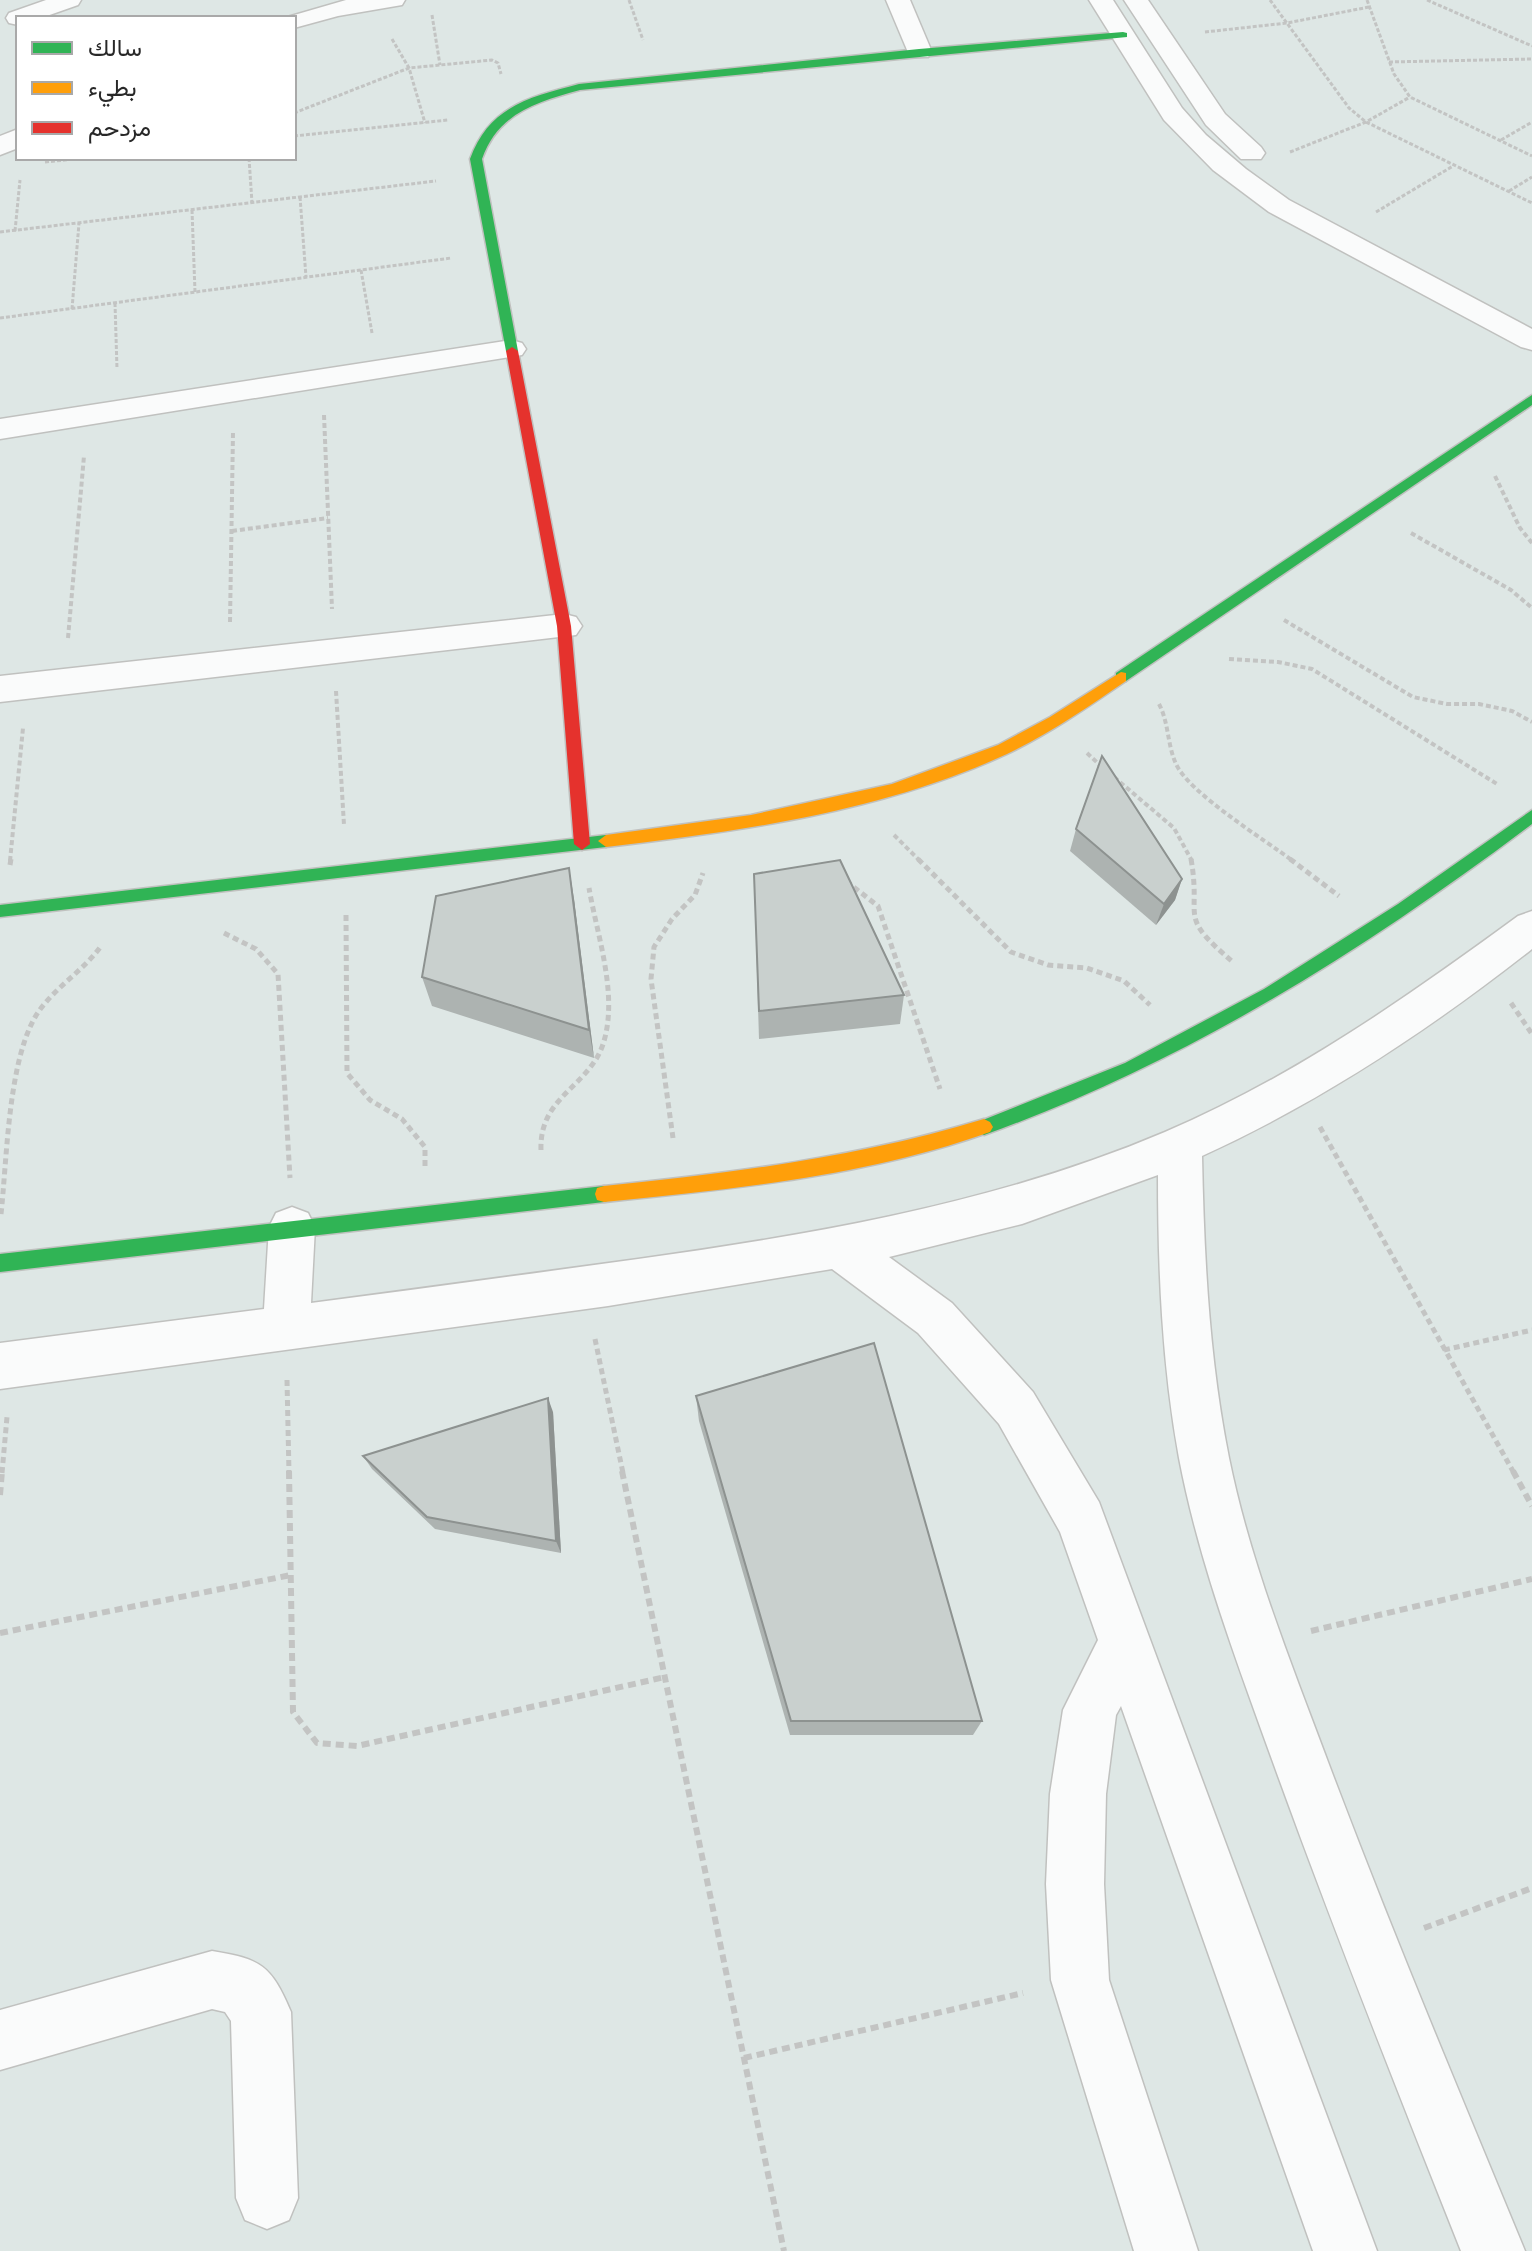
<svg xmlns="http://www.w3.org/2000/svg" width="1532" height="2251" font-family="Signika,Vazirmatn,sans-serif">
<rect width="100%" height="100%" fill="#dee7e5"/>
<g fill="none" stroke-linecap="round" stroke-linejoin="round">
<defs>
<g id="street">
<path d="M 46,0 L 81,0 L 78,5 L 41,18 L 18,18 L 18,25 L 9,23 L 6,18 L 9,13 Z"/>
<path d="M 346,0 L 405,0 L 402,5 L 338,16 L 294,28 L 294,18 L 284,18 Z"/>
<path d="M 886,0 L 910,0 L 932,52 L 928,57 L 910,57 Z"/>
<path d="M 1089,0 L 1113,0 L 1182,108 L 1206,135 L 1246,169 L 1289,200 L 1532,329 L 1532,350 L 1521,347 L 1269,212 L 1213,170 L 1164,120 Z"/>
<path d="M 1124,0 L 1148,0 L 1225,114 L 1261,147 L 1265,153 L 1261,159 L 1241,159 L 1206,125 Z"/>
<path d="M 18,129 L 18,148 L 0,155 L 0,136 Z"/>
<path d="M 511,340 L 522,343 L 526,349 L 522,355 L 0,439 L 0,419 Z"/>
<path d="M 564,614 L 576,617 L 582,626 L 576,635 L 0,702 L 0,676 Z"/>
<path d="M 1532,911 L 1532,949 C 1429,1030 1322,1101 1202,1156 C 1204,1257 1209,1358 1229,1458 C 1250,1562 1291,1663 1328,1762 C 1390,1927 1458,2089 1525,2251 L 1461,2251 C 1397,2090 1333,1928 1274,1765 C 1238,1665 1199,1563 1179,1458 C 1162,1365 1158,1270 1158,1175 L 1022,1224 L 889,1257 L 952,1303 L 1033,1392 L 1099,1502 L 1377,2251 L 1313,2251 L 1121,1706 L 1116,1715 L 1106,1794 L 1104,1884 L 1109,1980 L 1198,2251 L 1134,2251 L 1051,1980 L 1046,1884 L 1050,1794 L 1063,1710 L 1098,1640 L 1060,1532 L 999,1424 L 918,1333 L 832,1269 L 608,1306 L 0,1389 L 0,1343 L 264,1309 L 269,1227 L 276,1213 L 292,1207 L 308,1213 L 315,1227 L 311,1303 C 420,1289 529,1274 638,1259 C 817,1234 998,1203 1165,1132 C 1294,1077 1406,998 1518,916 Z"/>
<path d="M 212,1951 C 261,1959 271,1965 291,2012 L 298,2198 L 289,2220 L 267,2229 L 245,2220 L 236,2198 L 231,2021 L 225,2012 L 212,2009 L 0,2070 L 0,2010 Z"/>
</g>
<g id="fast">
<path d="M 1123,32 L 1127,33 L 1127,37 L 580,90 C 537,102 498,113 482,159 L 518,351 L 512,355 L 506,351 L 470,159 C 489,106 530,97 579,84 L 919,49 Z"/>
<path d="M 1532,395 L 1532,405 L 1126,681 L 1116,681 L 1116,673 Z"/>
<path d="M 1532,810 L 1532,824 C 1362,952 1185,1063 984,1135 L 978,1132 L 975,1127 L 978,1122 L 1125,1063 L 1264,989 L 1398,904 Z"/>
<path d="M 606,835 L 614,841 L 606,847 L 0,917 L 0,905 Z"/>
<path d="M 604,1186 L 611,1188 L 613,1194 L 611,1200 L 604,1202 L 0,1272 L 0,1254 Z"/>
</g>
<g id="slow">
<path d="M 1121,672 L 1126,673 L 1126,681 C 1088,707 1049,734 1007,754 C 881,812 742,831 606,847 L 598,841 L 606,835 L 751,815 L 892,784 L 998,745 L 1050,717 Z"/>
<path d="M 984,1119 L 990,1122 L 993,1127 L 990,1132 C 867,1176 734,1189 604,1202 L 597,1200 L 595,1194 L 597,1188 L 604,1186 C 733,1173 860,1157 984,1119 Z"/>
</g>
<path id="jam" d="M 512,347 L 518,351 L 571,626 L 590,844 L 582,850 L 574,844 L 557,626 L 506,351 Z"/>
</defs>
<use href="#street" stroke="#c0c1bf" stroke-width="3"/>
<use href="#fast" stroke="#c0c1bf" stroke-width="3"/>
<use href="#slow" stroke="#c0c1bf" stroke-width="3"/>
<use href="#jam" stroke="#c0c1bf" stroke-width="3"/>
<g stroke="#c3c4c3" stroke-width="3" stroke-dasharray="4 2" stroke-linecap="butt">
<path d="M 629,0 L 643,40"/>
<path d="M 1270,0 L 1349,108 L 1366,122 L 1532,203"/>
<path d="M 1367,0 L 1394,74 L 1410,97 L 1532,156"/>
<path d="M 1427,0 L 1532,46"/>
<path d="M 432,15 L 440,65"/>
<path d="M 1205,32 L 1287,23 L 1369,7"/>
<path d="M 392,39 L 409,68 L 425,123"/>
<path d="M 1389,62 L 1532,59"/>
<path d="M 294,113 L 409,68 L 492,60 L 498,63 L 501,74"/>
<path d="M 294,136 L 448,120"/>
<path d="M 1501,140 L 1532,122"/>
<path d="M 1290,152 L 1366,122 L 1410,97"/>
<path d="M 249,158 L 252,203"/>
<path d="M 45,162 L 85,158"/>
<path d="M 1509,191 L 1532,177"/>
<path d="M 300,197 L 306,277"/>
<path d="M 192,210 L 195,292"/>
<path d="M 1376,212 L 1453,166"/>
<path d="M 15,231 L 20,180"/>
<path d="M 0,232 L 436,181"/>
<path d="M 361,270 L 372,333"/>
<path d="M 115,303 L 117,369"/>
<path d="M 72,309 L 79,223"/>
<path d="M 0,318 L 451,258"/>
</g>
<g stroke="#c3c4c3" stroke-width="4" stroke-dasharray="5 3" stroke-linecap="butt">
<path d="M 324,415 L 332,609"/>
<path d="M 1495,476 L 1520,528 L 1532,543"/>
<path d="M 232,531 L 328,518"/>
<path d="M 1411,533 L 1511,590 L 1532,608"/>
<path d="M 1284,620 L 1413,697 L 1447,704 L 1479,704 L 1512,711 L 1532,722"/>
<path d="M 230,622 L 233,432"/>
<path d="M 68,638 L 84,456"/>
<path d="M 1229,659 L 1278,662 L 1312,669 L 1497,784"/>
<path d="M 336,691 L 344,825"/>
<path d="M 1159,704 C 1169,723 1167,744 1176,764 C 1189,793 1265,840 1293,861"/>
<path d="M 1087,753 L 1103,768"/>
<path d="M 1114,777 L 1174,828 L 1192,861"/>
<path d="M 894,835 L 920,861"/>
<path d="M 10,861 L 23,728"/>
</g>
<g stroke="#c3c4c3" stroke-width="5" stroke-dasharray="6 4" stroke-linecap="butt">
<path d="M 918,859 L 1011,952 L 1048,965 L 1087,968 L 1124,981 L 1150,1005"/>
<path d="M 1191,859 C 1202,921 1176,914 1233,962"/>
<path d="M 1290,859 L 1339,896"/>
<path d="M 10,865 L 11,859"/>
<path d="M 846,881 L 878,906 L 940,1089"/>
<path d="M 346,915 L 347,1073 L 370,1100 L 402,1119 L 425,1147 L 425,1166"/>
<path d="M 224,933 L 256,949 L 278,974 L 290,1178"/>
<path d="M 1511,1003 L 1532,1034"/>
<path d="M 1320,1127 L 1514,1473"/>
<path d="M 673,1138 L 651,979 L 654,947 L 672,919 L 695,895 L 703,873"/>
<path d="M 541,1150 C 539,1095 591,1087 604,1041 C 618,993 597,935 589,888"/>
<path d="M 1,1214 C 7,1159 8,1067 34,1019 C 50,990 82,973 101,946"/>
<path d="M 595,1339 L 623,1473"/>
<path d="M 1444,1350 L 1532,1330"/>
<path d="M 287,1380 L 289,1473"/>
<path d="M 2,1473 L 7,1417"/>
</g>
<g stroke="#c3c4c3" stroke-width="6" stroke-dasharray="8 5" stroke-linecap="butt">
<path d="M 289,1471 L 293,1712 L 317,1743 L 357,1746 L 665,1677"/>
<path d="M 622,1471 L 784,2251"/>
<path d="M 1513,1471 L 1532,1506"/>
<path d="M 0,1495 L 2,1471"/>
<path d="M 1311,1631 L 1532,1579"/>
<path d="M 0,1633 L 291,1575"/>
<path d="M 1424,1928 L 1532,1888"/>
<path d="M 744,2058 L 1023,1993"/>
</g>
<use href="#street" fill="#fafbfb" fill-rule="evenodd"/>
<use href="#fast" fill="#30b455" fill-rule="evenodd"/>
<use href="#slow" fill="#ff9f0a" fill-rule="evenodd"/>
<use href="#jam" fill="#e5322d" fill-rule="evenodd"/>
</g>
<g fill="#adb3b1">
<path d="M 1076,829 L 1182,879 L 1175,900 L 1156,925 L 1070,851 Z"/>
<path d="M 754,874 L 904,995 L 900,1024 L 759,1039 Z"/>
<path d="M 574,899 L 594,1058 L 432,1006 L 422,977 Z"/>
<path d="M 696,1396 L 982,1721 L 973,1735 L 790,1735 L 699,1421 Z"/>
<path d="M 553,1412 L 561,1553 L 435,1529 L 372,1469 L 363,1456 Z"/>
</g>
<g fill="#8d9290">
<path d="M 569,868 L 574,899 L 594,1058 L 589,1030 Z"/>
<path d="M 1182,879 L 1175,900 L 1156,925 L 1164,904 Z"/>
<path d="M 548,1398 L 553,1412 L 561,1553 L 556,1541 Z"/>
</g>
<g fill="#c9d0ce" stroke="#8d9290" stroke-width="2">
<path d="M 1102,756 L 1182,879 L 1164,904 L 1076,829 Z"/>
<path d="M 840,860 L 904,995 L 759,1011 L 754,874 Z"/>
<path d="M 569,868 L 589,1030 L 422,977 L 436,896 Z"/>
<path d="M 874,1343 L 982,1721 L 791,1721 L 696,1396 Z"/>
<path d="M 548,1398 L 556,1541 L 427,1517 L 363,1456 Z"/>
</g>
<rect x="16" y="16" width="280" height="144" fill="#ffffff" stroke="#a9a9a9" stroke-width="2"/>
<rect x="32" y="42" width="40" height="12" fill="#30b455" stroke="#a9a9a9" stroke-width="2"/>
<text x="88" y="56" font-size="24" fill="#282828">سالك</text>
<rect x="32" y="82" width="40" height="12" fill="#ff9f0a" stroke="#a9a9a9" stroke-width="2"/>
<text x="88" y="96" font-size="24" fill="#282828">بطيء</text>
<rect x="32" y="122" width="40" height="12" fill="#e5322d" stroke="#a9a9a9" stroke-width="2"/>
<text x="88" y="136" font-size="24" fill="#282828">مزدحم</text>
</svg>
